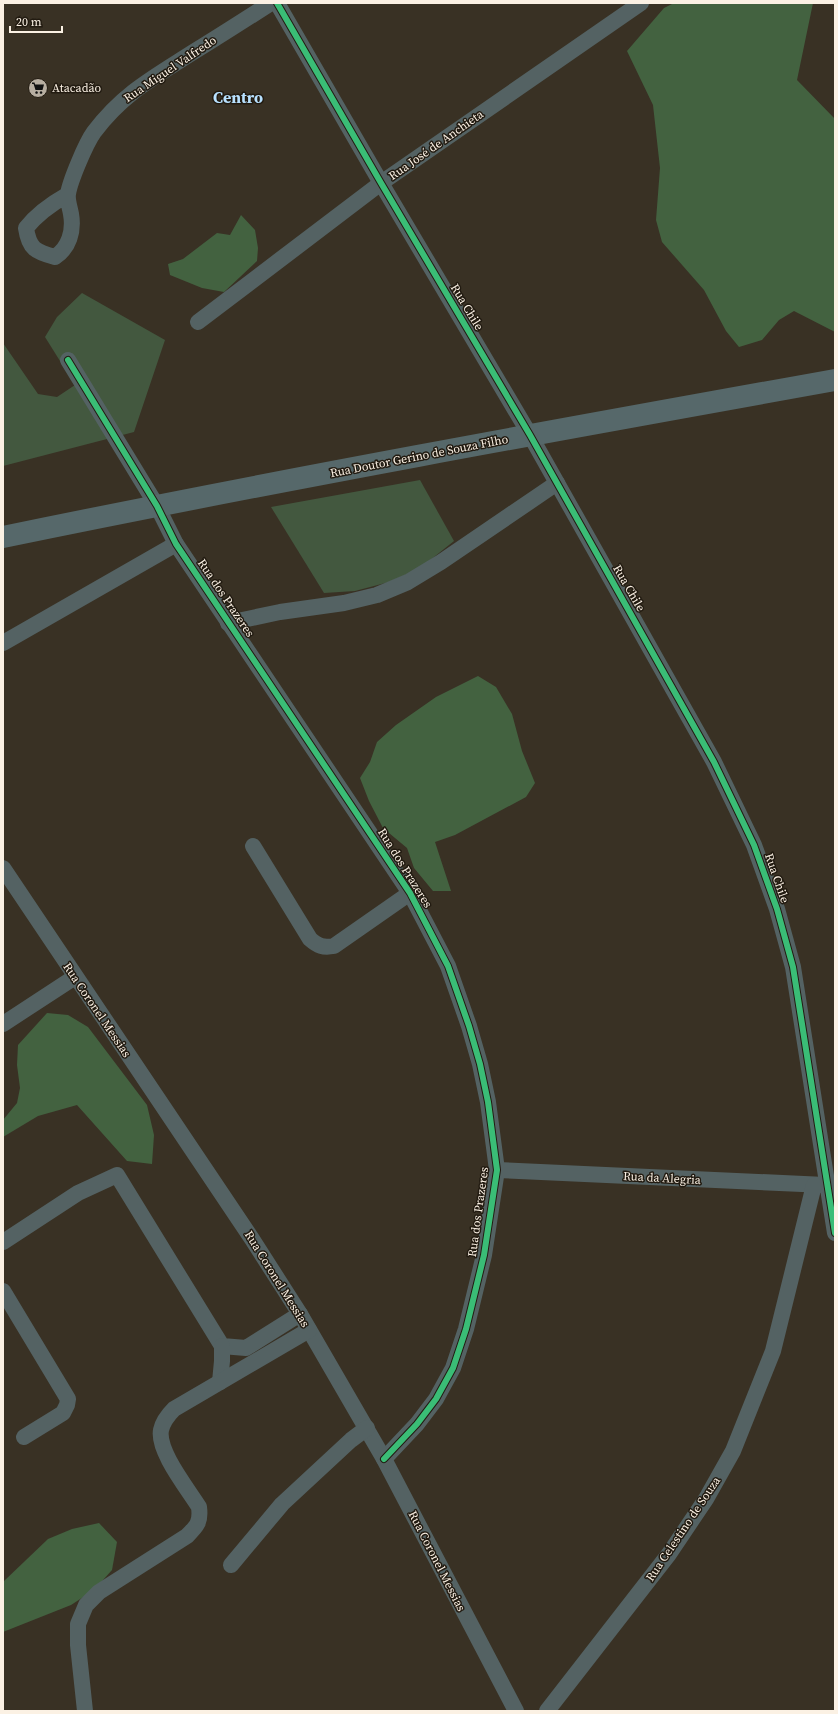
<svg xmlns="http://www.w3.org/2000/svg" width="838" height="1714" font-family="'Source Serif 4',serif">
<rect width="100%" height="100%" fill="#393124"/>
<g fill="#43583f">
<path d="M 82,293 L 165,340 L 134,432 L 3,466 L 3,343 L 38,394 L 57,397 L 75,385 L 45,337 L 57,317 Z"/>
<path d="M 420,480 L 454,541 L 419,569 L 389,582 L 355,591 L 324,593 L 271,507 Z"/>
</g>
<g fill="#436240">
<path d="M 674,3 L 813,3 L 797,80 L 835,119 L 835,332 L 794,311 L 779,320 L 762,340 L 739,347 L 726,331 L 704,290 L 662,242 L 656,220 L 660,168 L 653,105 L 627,51 L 664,8 Z"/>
<path d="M 241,215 L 255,230 L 258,248 L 257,261 L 224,292 L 202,288 L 170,275 L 168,264 L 183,259 L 217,233 L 230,235 Z"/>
<path d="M 478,676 L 496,687 L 512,714 L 522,751 L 535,783 L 526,797 L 455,835 L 435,842 L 451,891 L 433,891 L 414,868 L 407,848 L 383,828 L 369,801 L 360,778 L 370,762 L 377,742 L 396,725 L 436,697 Z"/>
<path d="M 47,1013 L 68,1015 L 88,1027 L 147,1105 L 154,1135 L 152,1164 L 127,1161 L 77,1105 L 38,1116 L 3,1137 L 3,1120 L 17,1103 L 20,1088 L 17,1065 L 18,1045 Z"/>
<path d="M 99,1523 L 117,1542 L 112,1570 L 94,1590 L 71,1605 L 3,1632 L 3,1582 L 48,1539 L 72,1529 Z"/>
</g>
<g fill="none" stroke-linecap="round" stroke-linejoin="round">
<g stroke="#546263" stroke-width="16">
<path d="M 277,3 L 381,183 L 530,435 L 714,762 L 754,845 L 777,909 L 793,967 L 835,1233"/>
<path d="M 67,195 C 51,204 38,213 26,228 C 29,249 36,252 55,257 C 69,248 74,231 71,214 C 70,208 67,200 68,194 C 70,181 86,143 94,132 C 121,96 149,80 187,56 C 215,39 243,21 271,3"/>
<path d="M 198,322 L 381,183 L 641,3"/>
<path d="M 68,360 L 157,506 L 176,544 L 410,893 L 448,966 L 469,1026 L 480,1064 L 488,1102 L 497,1170 L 484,1255 L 466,1329 L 453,1368 L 436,1399 L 417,1424 L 384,1459"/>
<path d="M 228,623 L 280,612 L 344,603 L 377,595 L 408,582 L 441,562 L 557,483"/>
<path d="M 3,643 L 176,544"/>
<path d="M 253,846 L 310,939 C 318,946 323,948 334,946 L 410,893"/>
<path d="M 3,868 L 252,1239 L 300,1314 L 384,1459 L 516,1711"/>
<path d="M 3,1024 L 75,977"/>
<path d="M 497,1170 L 825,1185"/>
<path d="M 3,1242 L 78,1193 L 117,1175 L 222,1346 L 246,1348 L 300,1314"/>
<path d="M 3,1291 L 68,1399 L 67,1405 L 63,1413 L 24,1437"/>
<path d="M 220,1382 L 222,1361 L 222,1346"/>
<path d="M 231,1565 L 282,1504 L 351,1440 L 367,1428"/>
<path d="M 85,1711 L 78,1645 L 78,1624 L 86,1605 L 99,1592 L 187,1536 C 197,1526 201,1522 199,1507 C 188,1489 157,1451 161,1430 C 163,1421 168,1415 174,1409 L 309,1330"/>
<path d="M 547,1711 L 669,1554 L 706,1499 L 733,1451 L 773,1351 L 814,1185"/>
</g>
<path stroke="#56686a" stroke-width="22" d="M 3,537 C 279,480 557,430 835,380"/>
<defs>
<g id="cycleway">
<path d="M 277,3 L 381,183 L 530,435 L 714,762 L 754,845 L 777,909 L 793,967 L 835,1233"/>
<path d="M 68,360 L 157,506 L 176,544 L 410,893 L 448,966 L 469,1026 L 480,1064 L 488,1102 L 497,1170 L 484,1255 L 466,1329 L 453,1368 L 436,1399 L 417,1424 L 384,1459"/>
</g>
</defs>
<use href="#cycleway" stroke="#221b11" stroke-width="8"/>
<use href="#cycleway" stroke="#3abd76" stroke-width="6"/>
</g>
<defs>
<symbol id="supermarket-disc" viewBox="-11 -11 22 22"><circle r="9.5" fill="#b7aea1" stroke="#221b11"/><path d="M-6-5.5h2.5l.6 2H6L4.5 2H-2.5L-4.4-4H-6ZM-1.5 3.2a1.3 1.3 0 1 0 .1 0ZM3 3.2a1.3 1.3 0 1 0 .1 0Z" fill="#111"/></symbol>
</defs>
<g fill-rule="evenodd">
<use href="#supermarket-disc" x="27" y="77" width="22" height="22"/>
</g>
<g text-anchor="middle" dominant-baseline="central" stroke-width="3" stroke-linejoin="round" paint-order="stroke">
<g font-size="12" fill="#fbf1e4" stroke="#221b11">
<text transform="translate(170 69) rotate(-34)">Rua Miguel Valfredo</text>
<text transform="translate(436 145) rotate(-35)">Rua José de Anchieta</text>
<text transform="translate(467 307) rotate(59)">Rua Chile</text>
<text transform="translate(419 456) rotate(-11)">Rua Doutor Gerino de Souza Filho</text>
<text transform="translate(629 588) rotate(60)">Rua Chile</text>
<text transform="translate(226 598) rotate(56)">Rua dos Prazeres</text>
<text transform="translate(405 868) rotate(58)">Rua dos Prazeres</text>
<text transform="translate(777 878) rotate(71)">Rua Chile</text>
<text transform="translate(97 1010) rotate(56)">Rua Coronel Messias</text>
<text transform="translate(662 1178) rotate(3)">Rua da Alegria</text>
<text transform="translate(478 1212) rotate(-82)">Rua dos Prazeres</text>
<text transform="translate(277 1279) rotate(58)">Rua Coronel Messias</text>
<text transform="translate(683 1529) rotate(-56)">Rua Celestino de Souza</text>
<text transform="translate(437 1561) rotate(63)">Rua Coronel Messias</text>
</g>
<g font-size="12" fill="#fbf1e4" stroke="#221b11" text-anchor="start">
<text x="52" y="88">Atacadão</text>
</g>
<g font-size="16" font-weight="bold" fill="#b8e1ff" stroke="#221b11">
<text x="238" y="97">Centro</text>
</g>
</g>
<rect width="838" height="1714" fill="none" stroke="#fbf1e4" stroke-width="8"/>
<path d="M10 26v6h52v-6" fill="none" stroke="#fbf1e4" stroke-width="2"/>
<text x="16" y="26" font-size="12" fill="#fbf1e4" stroke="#221b11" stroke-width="3" paint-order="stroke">20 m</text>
</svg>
